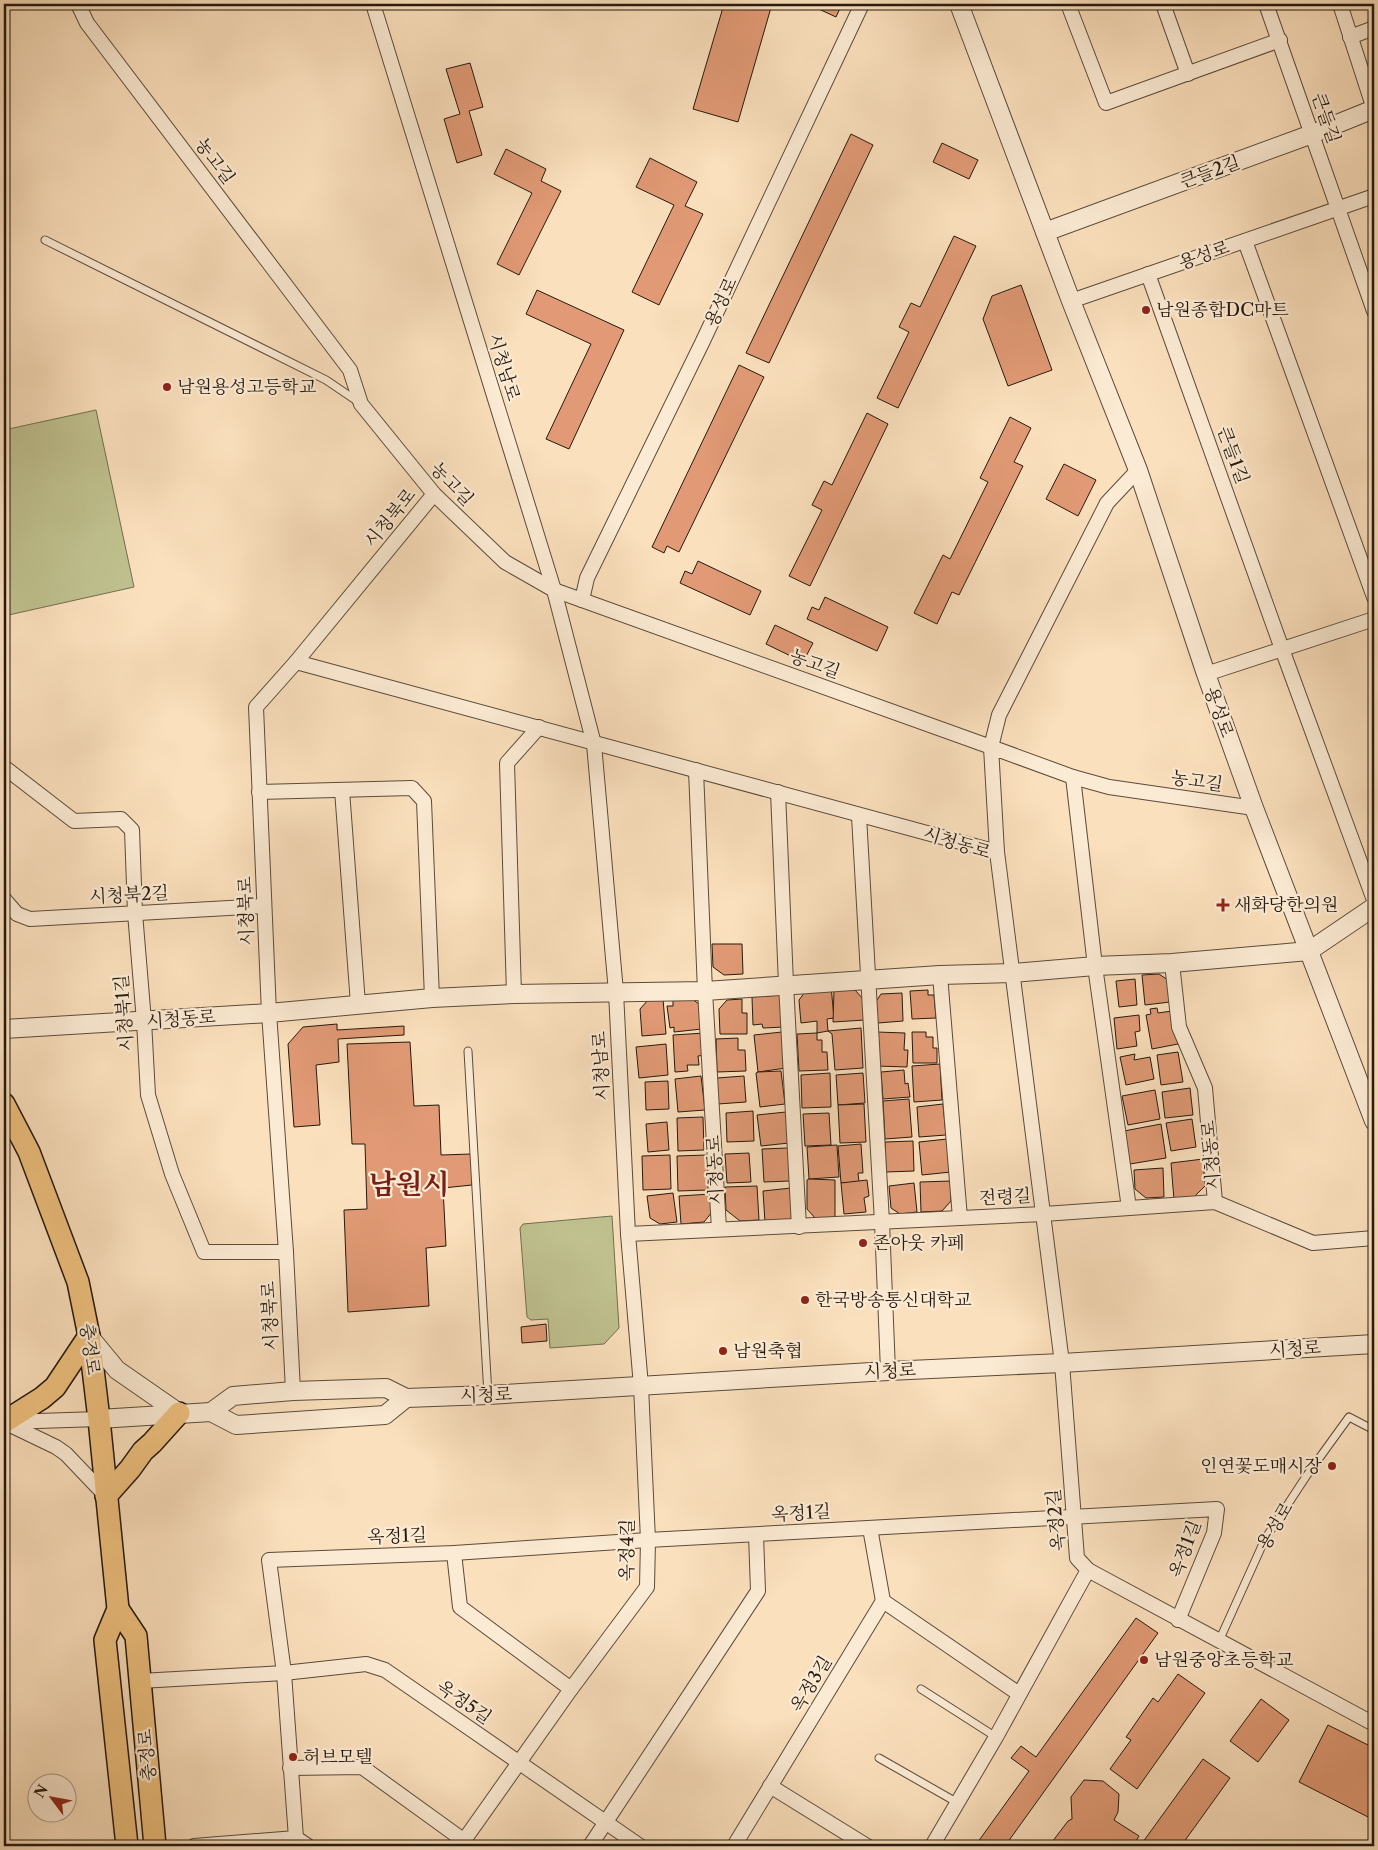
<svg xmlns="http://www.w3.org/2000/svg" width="1378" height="1850" font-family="'Libre Caslon Text','Noto Serif KR',serif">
<rect width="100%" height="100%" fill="#fbe0bd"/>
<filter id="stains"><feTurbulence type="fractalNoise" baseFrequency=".004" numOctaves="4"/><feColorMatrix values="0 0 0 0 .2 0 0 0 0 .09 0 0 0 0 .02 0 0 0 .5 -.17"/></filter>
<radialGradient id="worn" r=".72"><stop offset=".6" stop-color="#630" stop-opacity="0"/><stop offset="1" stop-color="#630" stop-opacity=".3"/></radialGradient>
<g fill="#c0c290" stroke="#726e50">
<path d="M 96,410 L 134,587 L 4,616 L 4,430 Z"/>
<path d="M 612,1216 L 619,1328 L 604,1344 L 550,1348 L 548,1319 L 531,1320 L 527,1317 L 520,1228 L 523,1224 Z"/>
</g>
<g fill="#e19a75" stroke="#25190f">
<path d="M 724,4 L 772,4 L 738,122 L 693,109 Z"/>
<path d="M 808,4 L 842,4 L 836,17 Z"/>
<path d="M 470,63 L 483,107 L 469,111 L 482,155 L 457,163 L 444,119 L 460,114 L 446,69 Z"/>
<path d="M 851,134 L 873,145 L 769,363 L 746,353 Z"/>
<path d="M 942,143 L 978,160 L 969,179 L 933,162 Z"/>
<path d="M 506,149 L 546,169 L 541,181 L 561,191 L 519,275 L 497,264 L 532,193 L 494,174 Z"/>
<path d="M 650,158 L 697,182 L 685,206 L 703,214 L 659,305 L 632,292 L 674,205 L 636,187 Z"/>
<path d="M 954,236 L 976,246 L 898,408 L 877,398 L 909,332 L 899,327 L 911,303 L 920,307 Z"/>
<path d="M 1021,285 L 1052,370 L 1008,386 L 983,319 L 992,296 Z"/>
<path d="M 537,290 L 624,330 L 569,449 L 546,439 L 591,344 L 526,314 Z"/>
<path d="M 739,365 L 764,377 L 679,552 L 667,546 L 664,553 L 652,547 Z"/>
<path d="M 867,413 L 888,424 L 810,586 L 789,576 L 822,510 L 812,505 L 824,481 L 832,485 Z"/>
<path d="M 1010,417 L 1031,428 L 1014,462 L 1023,466 L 959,595 L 952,592 L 937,624 L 914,613 L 943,555 L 950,559 L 988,482 L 980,478 Z"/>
<path d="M 1064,464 L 1096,480 L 1078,516 L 1046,499 Z"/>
<path d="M 698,561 L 761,591 L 750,615 L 680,583 L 685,571 L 692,574 Z"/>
<path d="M 825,597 L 888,627 L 877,651 L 807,619 L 812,607 L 819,610 Z"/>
<path d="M 775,625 L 813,643 L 803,662 L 766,644 Z"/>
<path d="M 712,944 L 742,944 L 743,974 L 724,975 L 713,967 Z"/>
<path d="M 1159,974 L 1168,980 L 1170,1002 L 1145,1005 L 1142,975 Z"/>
<path d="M 1135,979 L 1137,1005 L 1119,1007 L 1116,981 Z"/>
<path d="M 831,986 L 834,1018 L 827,1019 L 828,1031 L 817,1033 L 817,1021 L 801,1023 L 799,1000 L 808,988 Z"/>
<path d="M 834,990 L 855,990 L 863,999 L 865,1020 L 833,1022 Z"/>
<path d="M 928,990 L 928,995 L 934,995 L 936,1018 L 912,1019 L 910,991 Z"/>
<path d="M 902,993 L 903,1021 L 878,1023 L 875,1003 L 881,994 Z"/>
<path d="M 783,995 L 785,1027 L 763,1028 L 762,1024 L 753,1025 L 752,997 Z"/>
<path d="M 691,998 L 700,1005 L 702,1029 L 674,1032 L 674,1027 L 670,1028 L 667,1006 L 673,1006 L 673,1000 Z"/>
<path d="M 663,999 L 666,1034 L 642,1036 L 640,1009 L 648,1000 Z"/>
<path d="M 742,999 L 742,1013 L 747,1013 L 747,1034 L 720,1034 L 719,1009 L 727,1000 Z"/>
<path d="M 1157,1008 L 1158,1013 L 1172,1011 L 1178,1044 L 1152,1049 L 1146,1015 L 1151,1014 L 1150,1009 Z"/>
<path d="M 1139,1015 L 1140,1031 L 1135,1032 L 1137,1046 L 1117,1049 L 1114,1018 Z"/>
<path d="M 337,1024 L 337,1030 L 404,1026 L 404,1035 L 338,1039 L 339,1062 L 316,1065 L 320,1125 L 294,1127 L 288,1044 L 303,1027 Z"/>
<path d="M 861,1028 L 863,1068 L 835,1070 L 832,1034 L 828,1031 Z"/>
<path d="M 782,1032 L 786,1068 L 758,1072 L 754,1035 Z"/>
<path d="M 877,1032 L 905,1033 L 904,1050 L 908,1050 L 907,1067 L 876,1066 Z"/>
<path d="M 912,1032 L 926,1032 L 926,1037 L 933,1037 L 933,1048 L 937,1048 L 937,1063 L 913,1063 Z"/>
<path d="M 705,1033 L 706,1055 L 698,1056 L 699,1065 L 687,1065 L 688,1071 L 675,1072 L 673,1035 Z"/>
<path d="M 817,1033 L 817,1040 L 822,1040 L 822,1052 L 827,1052 L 828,1070 L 799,1071 L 797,1034 Z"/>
<path d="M 738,1038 L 738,1050 L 745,1050 L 746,1071 L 717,1072 L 716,1039 Z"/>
<path d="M 410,1042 L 414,1106 L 439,1105 L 441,1155 L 471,1154 L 472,1185 L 443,1188 L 446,1246 L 426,1248 L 429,1306 L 348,1312 L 344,1210 L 367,1209 L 365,1144 L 352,1144 L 347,1044 Z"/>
<path d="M 666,1044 L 668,1075 L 639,1078 L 636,1047 Z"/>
<path d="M 1178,1052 L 1183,1082 L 1161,1085 L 1157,1055 Z"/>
<path d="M 1135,1054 L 1134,1060 L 1150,1057 L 1154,1079 L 1126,1085 L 1120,1057 Z"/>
<path d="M 940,1064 L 942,1100 L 914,1102 L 912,1066 Z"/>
<path d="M 904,1070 L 905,1084 L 908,1083 L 910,1097 L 883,1099 L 881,1072 Z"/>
<path d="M 781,1071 L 785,1104 L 760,1107 L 756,1073 L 758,1072 Z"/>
<path d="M 830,1073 L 831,1107 L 802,1108 L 801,1075 Z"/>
<path d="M 863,1073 L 865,1103 L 838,1105 L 836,1075 Z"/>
<path d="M 701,1076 L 705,1110 L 678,1112 L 675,1079 Z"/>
<path d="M 744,1076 L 746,1102 L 718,1104 L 717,1078 Z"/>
<path d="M 668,1081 L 669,1109 L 646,1110 L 645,1082 Z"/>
<path d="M 1190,1088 L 1193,1115 L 1165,1118 L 1162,1092 Z"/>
<path d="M 1155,1090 L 1160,1119 L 1128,1125 L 1122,1096 Z"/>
<path d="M 909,1099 L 912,1137 L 885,1139 L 883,1101 Z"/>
<path d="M 864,1104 L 866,1142 L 840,1143 L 838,1105 Z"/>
<path d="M 943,1104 L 946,1135 L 919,1137 L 917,1107 Z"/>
<path d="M 753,1111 L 754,1141 L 727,1142 L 726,1113 Z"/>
<path d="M 786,1112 L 789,1143 L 761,1146 L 757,1115 Z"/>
<path d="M 829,1113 L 831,1145 L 805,1146 L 803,1114 Z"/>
<path d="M 703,1117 L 704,1150 L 678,1151 L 677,1118 Z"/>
<path d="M 1192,1119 L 1196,1147 L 1171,1151 L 1166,1123 Z"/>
<path d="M 667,1122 L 669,1150 L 648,1152 L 646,1124 Z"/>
<path d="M 1161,1124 L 1166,1158 L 1130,1164 L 1124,1131 Z"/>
<path d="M 947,1139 L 951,1172 L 922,1175 L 919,1142 Z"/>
<path d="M 913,1141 L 914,1171 L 886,1172 L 885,1142 Z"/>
<path d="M 861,1144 L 863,1173 L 858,1173 L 859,1182 L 841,1183 L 838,1146 Z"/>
<path d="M 837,1145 L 839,1177 L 809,1179 L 807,1147 Z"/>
<path d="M 788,1148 L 790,1181 L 764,1182 L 762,1149 Z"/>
<path d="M 749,1153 L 751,1182 L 727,1183 L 725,1154 Z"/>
<path d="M 670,1155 L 671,1189 L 643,1190 L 642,1156 Z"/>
<path d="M 707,1155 L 708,1190 L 678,1191 L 677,1156 Z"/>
<path d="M 1203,1159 L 1205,1186 L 1192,1199 L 1174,1200 L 1171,1163 Z"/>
<path d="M 1163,1168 L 1164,1197 L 1146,1198 L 1135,1189 L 1134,1170 Z"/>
<path d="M 809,1179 L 835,1180 L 835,1219 L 816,1219 L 807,1209 L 807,1180 Z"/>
<path d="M 867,1180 L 869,1196 L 864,1198 L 866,1212 L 844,1214 L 841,1183 Z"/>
<path d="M 951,1181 L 951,1201 L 942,1211 L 921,1212 L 920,1182 Z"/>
<path d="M 914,1183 L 917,1212 L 900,1214 L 891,1208 L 889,1186 Z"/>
<path d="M 757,1186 L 759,1220 L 740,1221 L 726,1210 L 725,1187 Z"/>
<path d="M 791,1188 L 794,1219 L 765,1222 L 763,1191 Z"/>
<path d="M 673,1193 L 677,1222 L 660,1224 L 650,1218 L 647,1196 Z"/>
<path d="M 711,1194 L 712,1212 L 704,1222 L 681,1224 L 679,1196 Z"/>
<path d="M 546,1324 L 547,1341 L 522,1343 L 521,1327 Z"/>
<path d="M 1136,1618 L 1158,1633 L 1005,1846 L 975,1846 L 1029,1771 L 1011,1758 L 1021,1746 L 1036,1757 Z"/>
<path d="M 1178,1674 L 1205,1693 L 1137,1789 L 1110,1769 L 1131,1740 L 1126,1737 L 1153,1698 L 1158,1702 Z"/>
<path d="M 1261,1699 L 1289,1720 L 1258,1762 L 1230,1741 Z"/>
<path d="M 1328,1725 L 1374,1748 L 1374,1820 L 1299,1782 Z"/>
<path d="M 1203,1759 L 1230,1778 L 1181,1846 L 1140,1846 Z"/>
<path d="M 1084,1780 L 1103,1781 L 1119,1794 L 1118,1812 L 1114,1820 L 1139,1836 L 1133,1846 L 1049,1846 L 1068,1821 L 1072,1819 L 1071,1797 Z"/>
</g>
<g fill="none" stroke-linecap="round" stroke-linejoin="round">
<defs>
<g id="service">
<path d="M 45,240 L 326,380 L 360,403"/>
<path d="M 468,1051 L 488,1395"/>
<path d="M 1219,1641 L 1265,1539 L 1307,1475 L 1349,1417 L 1374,1430"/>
<path d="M 921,1689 L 996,1737"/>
<path d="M 879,1758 L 958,1803"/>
</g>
<g id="minor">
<path d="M 78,4 L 87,23 L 350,370 L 361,404 L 434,494 L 505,562 L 554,590 L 991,747 L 999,715 L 1107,503 L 1138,470"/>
<path d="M 373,4 L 554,590 L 594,744 L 616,992 L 628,1234 L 641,1386 L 648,1540 L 647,1587 L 571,1689 L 460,1846"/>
<path d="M 1068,4 L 1106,103 L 1280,40"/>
<path d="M 1163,4 L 1188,74"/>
<path d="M 1266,4 L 1374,311"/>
<path d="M 1340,4 L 1374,109"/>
<path d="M 1350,37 L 1374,28"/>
<path d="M 1245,241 L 1374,597"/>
<path d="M 1148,274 L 1282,649 L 1374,900"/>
<path d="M 1071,301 L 1374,196"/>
<path d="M 582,600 L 587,578 L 702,343 L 862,4"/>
<path d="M 296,662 L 997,852"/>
<path d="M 1206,674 L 1374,619"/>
<path d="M 4,767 L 74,821 L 121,819 L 132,830 L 135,913 L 144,1021 L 148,1095 L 172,1174 L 204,1252 L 286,1252"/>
<path d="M 696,770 L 705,991 L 719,1229"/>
<path d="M 1073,777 L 1095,966 L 1129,1208"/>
<path d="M 342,790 L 358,1004"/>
<path d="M 259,792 L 412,788 L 424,801 L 432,998"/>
<path d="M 778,792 L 786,984 L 799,1227"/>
<path d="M 859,816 L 882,1222 L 888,1371"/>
<path d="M 4,899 L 17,914 L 30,919 L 264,906"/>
<path d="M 1172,963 L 1179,1027 L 1205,1088 L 1215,1202"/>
<path d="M 940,975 L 960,1218"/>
<path d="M 514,994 L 507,763 L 539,727"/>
<path d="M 628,1234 L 1044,1214 L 1215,1202 L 1313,1243 L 1374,1238"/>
<path d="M 293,1391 L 286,1252 L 269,1013 L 256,707 L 296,662 L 434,494"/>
<path d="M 4,1422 L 56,1447 L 66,1454 L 106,1496"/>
<path d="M 7,1422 L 99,1419"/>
<path d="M 870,1528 L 883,1601 L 1019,1694"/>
<path d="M 454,1553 L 460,1607 L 571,1689"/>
<path d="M 1088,1570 L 1374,1724"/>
<path d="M 140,1681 L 284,1673 L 366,1664 L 385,1670 L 640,1846"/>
<path d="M 290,1768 L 362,1767 L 463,1840"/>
<path d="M 770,1786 L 867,1846"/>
<path d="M 296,1838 L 284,1673 L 269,1560 L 454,1553 L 648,1540 L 1217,1509 L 1214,1533 L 1178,1620"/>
<path d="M 194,1846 L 296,1838 L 308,1846"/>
<path d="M 590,1846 L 758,1591 L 756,1535"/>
<path d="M 734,1846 L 883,1601"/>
<path d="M 932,1846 L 996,1737 L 1088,1570 L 1077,1558 L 1062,1363 L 997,852 L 991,747 L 1073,777 L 1109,787 L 1254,808"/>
</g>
<g id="tertiary">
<path d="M 959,4 L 1071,301 L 1138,470 L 1206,674 L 1254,808 L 1374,1121"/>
<path d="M 1045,232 L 1312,134 L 1374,109"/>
<path d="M 4,1029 L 269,1013 L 432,998 L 514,994 L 705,991 L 940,975 L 1013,973 L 1095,966 L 1172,963 L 1309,951 L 1374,907"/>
<path d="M 89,1336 L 117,1370 L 179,1413"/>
<path d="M 211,1412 L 233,1396 L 293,1391 L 386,1388 L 406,1398 L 488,1395 L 888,1371 L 1062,1363 L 1374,1344"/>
<path d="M 99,1419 L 211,1412 L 236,1425 L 385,1415 L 406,1398"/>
</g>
<g id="primary">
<path d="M 4,1104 L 29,1152 L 78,1282 L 89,1336 L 99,1419 L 118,1609 L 105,1640 L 127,1846"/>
<path d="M 4,1422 L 42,1398 L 55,1387 L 89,1336"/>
<path d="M 106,1496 L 130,1469 L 143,1451 L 152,1443 L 179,1413"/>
<path d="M 118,1609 L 136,1636 L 155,1846"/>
</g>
</defs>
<use href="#service" stroke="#5a4b3a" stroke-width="9"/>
<use href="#minor" stroke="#5a4b3a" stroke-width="16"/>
<use href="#tertiary" stroke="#5a4b3a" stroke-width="20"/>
<use href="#primary" stroke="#25190f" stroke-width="24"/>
<use href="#service" stroke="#fcebd4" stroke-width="7"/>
<use href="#minor" stroke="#fcebd4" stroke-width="14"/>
<use href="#tertiary" stroke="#fcebd4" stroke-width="18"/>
<use href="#primary" stroke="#eec07e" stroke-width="21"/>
</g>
<g fill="#8f2418" stroke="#fcebd4" stroke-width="2">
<circle cx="1146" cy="310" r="5"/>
<circle cx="167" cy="387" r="5"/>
<path d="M1220.5 897.5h5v5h5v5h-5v5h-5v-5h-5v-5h5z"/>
<circle cx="863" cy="1243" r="5"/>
<circle cx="805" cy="1300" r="5"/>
<circle cx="723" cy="1351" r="5"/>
<circle cx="1332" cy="1466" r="5"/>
<circle cx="1144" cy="1660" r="5"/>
<circle cx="293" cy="1757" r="5"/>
</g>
<g text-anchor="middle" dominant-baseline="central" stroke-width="4.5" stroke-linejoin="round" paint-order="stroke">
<g font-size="18" fill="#25190f" stroke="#fcebd4">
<text transform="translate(1326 118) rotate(71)">큰들길</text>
<text transform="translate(215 161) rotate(53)">농고길</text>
<text transform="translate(1210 172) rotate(-20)">큰들2길</text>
<text transform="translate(1204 255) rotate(-19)">용성로</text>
<text transform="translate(721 302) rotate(-65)">용성로</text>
<text transform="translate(504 367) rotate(73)">시청남로</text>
<text transform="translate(1233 455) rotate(70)">큰들1길</text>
<text transform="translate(452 484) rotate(46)">농고길</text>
<text transform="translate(390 518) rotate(-51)">시청북로</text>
<text transform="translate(815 664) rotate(20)">농고길</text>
<text transform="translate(1219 712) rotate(70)">용성로</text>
<text transform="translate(1197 781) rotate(8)">농고길</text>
<text transform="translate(957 843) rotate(17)">시청동로</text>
<text transform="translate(129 895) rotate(-3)">시청북2길</text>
<text transform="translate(246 911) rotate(-92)">시청북로</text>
<text transform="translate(124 1013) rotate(-94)">시청북1길</text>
<text transform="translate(181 1019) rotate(-4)">시청동로</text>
<text transform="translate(601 1066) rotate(-93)">시청남로</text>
<text transform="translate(1211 1155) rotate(-95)">시청동로</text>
<text transform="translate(715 1170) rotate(-93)">시청동로</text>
<text transform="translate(1005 1197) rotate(-3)">전령길</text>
<text transform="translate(270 1316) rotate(-93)">시청북로</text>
<text transform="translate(90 1349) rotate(82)">충정로</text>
<text transform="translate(1295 1349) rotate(-4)">시청로</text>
<text transform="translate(890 1371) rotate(-3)">시청로</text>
<text transform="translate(486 1395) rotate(-2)">시청로</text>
<text transform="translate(801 1513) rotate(-3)">옥정1길</text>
<text transform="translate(1056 1520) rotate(-95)">옥정2길</text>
<text transform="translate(1275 1526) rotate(-59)">용성로</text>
<text transform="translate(397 1536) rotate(-2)">옥정1길</text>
<text transform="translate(1185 1549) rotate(-70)">옥정1길</text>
<text transform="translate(627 1550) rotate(-89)">옥정4길</text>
<text transform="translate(811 1684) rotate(-59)">옥정3길</text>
<text transform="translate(464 1702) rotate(35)">옥정5길</text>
<text transform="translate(147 1755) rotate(-95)">충정로</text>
</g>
<g font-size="18" fill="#25190f" stroke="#fcebd4" text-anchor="start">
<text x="1156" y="310">남원종합DC마트</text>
<text x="177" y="387">남원용성고등학교</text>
<text x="1234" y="905">새화당한의원</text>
<text x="873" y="1243">존아웃 카페</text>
<text x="815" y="1300">한국방송통신대학교</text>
<text x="733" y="1351">남원축협</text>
<text x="1322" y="1466" text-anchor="end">인연꽃도매시장</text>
<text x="1154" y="1660">남원중앙초등학교</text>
<text x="303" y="1757">허브모텔</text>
</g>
<g font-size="28" font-weight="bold" fill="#7a1f14" stroke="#fcebd4">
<text x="409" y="1184">남원시</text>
</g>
</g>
<rect width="1378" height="1850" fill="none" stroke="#fbe0bd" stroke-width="20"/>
<rect x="5" y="5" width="1368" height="1840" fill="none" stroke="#25190f" stroke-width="2.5"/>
<rect x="10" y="10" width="1358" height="1830" fill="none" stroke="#25190f"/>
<g transform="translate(52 1798) rotate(302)"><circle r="24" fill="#fcebd4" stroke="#a69785"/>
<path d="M0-4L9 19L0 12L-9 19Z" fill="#8f2418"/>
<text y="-8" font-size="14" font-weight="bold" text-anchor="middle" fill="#25190f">N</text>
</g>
<rect width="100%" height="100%" filter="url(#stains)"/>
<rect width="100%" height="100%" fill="url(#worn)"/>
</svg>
